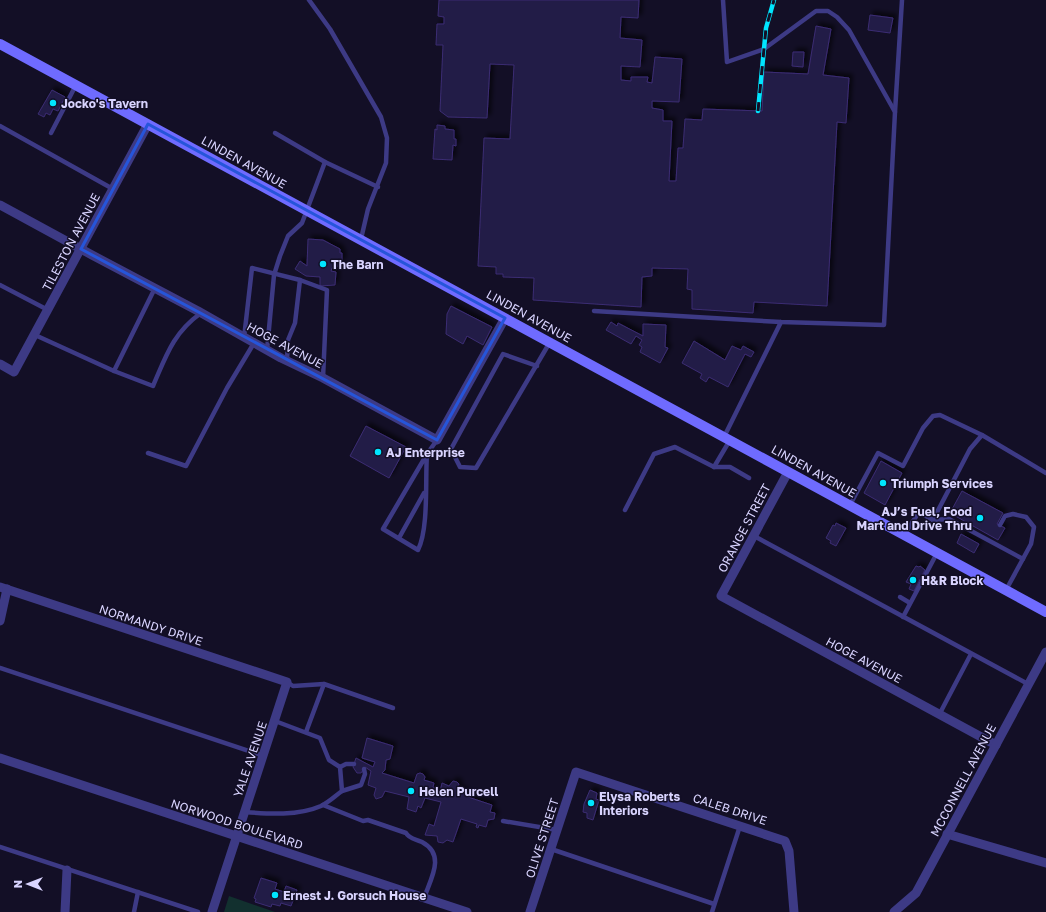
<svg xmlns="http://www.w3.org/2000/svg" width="1046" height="912" font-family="'Golos Text',sans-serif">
<defs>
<filter id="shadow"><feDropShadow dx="3.5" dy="-3.5" stdDeviation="2" flood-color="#0009"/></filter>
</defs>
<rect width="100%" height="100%" fill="#130f26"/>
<path fill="#12302f" d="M 229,896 L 275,912 L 224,912 Z"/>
<g fill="#241b47" stroke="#3b2d73" filter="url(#shadow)">
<path d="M 439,0 L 639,0 L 638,18 L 621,17 L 620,38 L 642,40 L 640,67 L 621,66 L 621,80 L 631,81 L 631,77 L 648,77 L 647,82 L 652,83 L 655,57 L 682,59 L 679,102 L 652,101 L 652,108 L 663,110 L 663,121 L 672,121 L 669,181 L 676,181 L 678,148 L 683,148 L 685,119 L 702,120 L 703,109 L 762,111 L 764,72 L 808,74 L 816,26 L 831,29 L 823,75 L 849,78 L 846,123 L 837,122 L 827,306 L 754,302 L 753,313 L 692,309 L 692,290 L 687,289 L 688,269 L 652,268 L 652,276 L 642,277 L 641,307 L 533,300 L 534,278 L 503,277 L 503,274 L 496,274 L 496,267 L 478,266 L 484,138 L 510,139 L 514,65 L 490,64 L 487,118 L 448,117 L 440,111 L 443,45 L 436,45 L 437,24 L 444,24 L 444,17 L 438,16 Z"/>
<path d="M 870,15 L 893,18 L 890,33 L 868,30 Z"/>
<path d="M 793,52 L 804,52 L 803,67 L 792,66 Z"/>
<path d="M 52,90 L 65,97 L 58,111 L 53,109 L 50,115 L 46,113 L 44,117 L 38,114 Z"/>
<path d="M 437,125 L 445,126 L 445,129 L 454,130 L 454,139 L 456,139 L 456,146 L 453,145 L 452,160 L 433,159 L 435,129 L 437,130 Z"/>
<path d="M 308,239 L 323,240 L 340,249 L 340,253 L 342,253 L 342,262 L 339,262 L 338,266 L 332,268 L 331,271 L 336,272 L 335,285 L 320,286 L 320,277 L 306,276 L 295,269 L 300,261 L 307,266 Z"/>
<path d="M 451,306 L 492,327 L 483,345 L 467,336 L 463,344 L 446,334 L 447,314 Z"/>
<path d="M 611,322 L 617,326 L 618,323 L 643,336 L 643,324 L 666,325 L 665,347 L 668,348 L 660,363 L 640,352 L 642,347 L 639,345 L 642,340 L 636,336 L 631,344 L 606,330 Z"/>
<path d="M 694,341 L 725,360 L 732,346 L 741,350 L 743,346 L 754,352 L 751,357 L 745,354 L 728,387 L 709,377 L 706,382 L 700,378 L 702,374 L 682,363 Z"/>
<path d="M 366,426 L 406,447 L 389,478 L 350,456 Z"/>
<path d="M 881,461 L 902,473 L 885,505 L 864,493 Z"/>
<path d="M 962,491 L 1003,513 L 997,524 L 1005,528 L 998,540 L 950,513 Z"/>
<path d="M 836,523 L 846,528 L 836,546 L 830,543 L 831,541 L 826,538 L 833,525 L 835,526 Z"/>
<path d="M 961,534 L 979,544 L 974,553 L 957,543 Z"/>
<path d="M 916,566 L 919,567 L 920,566 L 925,570 L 914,591 L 909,589 L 911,584 L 906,582 Z"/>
<path d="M 367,738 L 393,746 L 390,759 L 386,760 L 385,770 L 382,773 L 414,783 L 417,774 L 420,773 L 423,774 L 425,777 L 424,780 L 434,783 L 433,787 L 440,792 L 442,783 L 449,786 L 453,781 L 457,782 L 459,784 L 457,788 L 465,791 L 464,794 L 465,796 L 492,805 L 490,812 L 495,813 L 494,819 L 488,820 L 486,827 L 479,825 L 478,828 L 476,827 L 477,824 L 461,819 L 453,842 L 447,840 L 443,843 L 438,842 L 437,836 L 425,835 L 429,824 L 434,826 L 441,802 L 425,798 L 421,808 L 418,806 L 416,812 L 407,809 L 409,797 L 385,791 L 382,797 L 376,799 L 374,795 L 376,788 L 368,785 L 371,771 L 365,767 L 361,773 L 357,773 L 353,767 L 356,758 L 373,767 L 375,762 L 362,758 Z"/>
<path d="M 590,790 L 597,793 L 596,799 L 599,800 L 593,820 L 587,818 L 587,813 L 583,812 L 584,804 Z"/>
<path d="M 261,878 L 277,883 L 275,889 L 284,892 L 286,886 L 297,890 L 291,906 L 281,903 L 280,906 L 272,904 L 271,907 L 255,902 L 256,899 L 254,898 Z"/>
</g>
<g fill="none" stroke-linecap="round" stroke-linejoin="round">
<g stroke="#3d3a85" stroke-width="4.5">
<path d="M 309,0 L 330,29 L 381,117 L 387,138 L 386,163 L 368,209 L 361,239"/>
<path d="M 895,112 L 902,0"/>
<path d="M 0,126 L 113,189"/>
<path d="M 51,133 L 76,85"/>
<path d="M 275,133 L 325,162 L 378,187"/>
<path d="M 0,285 L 48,310"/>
<path d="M 594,311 L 781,322 L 884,325 L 895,112 L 849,30 L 837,17 L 828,11 L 816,11 L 764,49 L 727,62 L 723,0"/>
<path d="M 35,335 L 114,371 L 153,386 C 166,356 173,333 201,313"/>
<path d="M 244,338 L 252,268 L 300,280 L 327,290 L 323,378"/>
<path d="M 267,350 L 274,275 L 280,256 L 288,236 L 302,223 L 325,162"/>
<path d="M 287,360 L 288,340 L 295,323 L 300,280"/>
<path d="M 537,366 L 503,354 L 451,449 L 460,467 L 476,468 L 550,342"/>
<path d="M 114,371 L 155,288"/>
<path d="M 724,437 L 781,322"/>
<path d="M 148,453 L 186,466 L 227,388 L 254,343"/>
<path d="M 427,454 C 425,479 429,528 418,550 L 383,529 L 427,454 L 437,440"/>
<path d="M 714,467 L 730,440"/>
<path d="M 850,505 L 878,453 L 903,466 L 923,428 L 933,416 L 940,415 L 982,435"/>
<path d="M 625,510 L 654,454 L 675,447 L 714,467 L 730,467 L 749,478"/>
<path d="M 933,520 L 949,519 L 1023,559"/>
<path d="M 1000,525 L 1005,516 L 1013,514 L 1026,517 L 1034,527 L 1031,544 L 1006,590"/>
<path d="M 904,535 L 919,512 L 933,520 L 970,449 L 982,435 L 1046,473"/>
<path d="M 754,536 L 1028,684"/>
<path d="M 399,538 L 424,493"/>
<path d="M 900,597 L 910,603"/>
<path d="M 903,617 L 937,553"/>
<path d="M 0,668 L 264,756"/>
<path d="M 287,682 L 293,686 L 324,684 L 393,708"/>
<path d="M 939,715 L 971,654"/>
<path d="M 306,732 L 324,684"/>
<path d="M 340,767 L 346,764 L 354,764"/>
<path d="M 342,791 L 361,785 L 365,774 L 364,769"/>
<path d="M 323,805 L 363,821 L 368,820 L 406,833 C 409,839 416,839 422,842 C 446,855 431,878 424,898"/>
<path d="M 245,812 C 269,814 298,816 321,806 C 329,802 335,796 342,791 L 340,767 L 329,760 L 320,738 L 275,721"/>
<path d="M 503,821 L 557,830"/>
<path d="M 0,847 L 198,912"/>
<path d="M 551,849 L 714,904"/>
<path d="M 134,912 L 138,892"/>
<path d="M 712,912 L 740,826"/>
</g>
<g stroke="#3d3a85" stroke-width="9">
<path d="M 0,205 L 92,255 L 198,311 L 281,358 L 323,378 L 437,440 L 505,318"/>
<path d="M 0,364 L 14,372 L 148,124"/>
<path d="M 788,472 L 721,596 L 996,745"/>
<path d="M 0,587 L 287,682 L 212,912"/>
<path d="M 0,621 L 7,589"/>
<path d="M 0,758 L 467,912"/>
<path d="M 947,834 L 1046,863"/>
<path d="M 65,912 L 67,870"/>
<path d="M 530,912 L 576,772 L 785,841 L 789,851 L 794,912"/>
<path d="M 894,912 L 916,893 L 1046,652"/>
</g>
<path stroke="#6f6bff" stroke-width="10" d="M 0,44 L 1046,612"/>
<defs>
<path id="rail" d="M 758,111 L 766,28 L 774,0"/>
</defs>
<use href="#rail" stroke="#00e5ff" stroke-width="4.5"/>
<use href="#rail" stroke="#130f26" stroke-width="3" stroke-dasharray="9" stroke-linecap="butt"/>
</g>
<path fill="none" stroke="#2655da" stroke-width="3" stroke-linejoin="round" d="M 148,124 L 505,318 L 437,440 L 81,249 Z"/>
<g fill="#00e5ff" stroke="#130f26" stroke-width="1.5">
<circle cx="53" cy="103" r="4"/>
<circle cx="323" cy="264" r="4"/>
<circle cx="378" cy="452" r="4"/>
<circle cx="883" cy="483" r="4"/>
<circle cx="980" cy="518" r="4"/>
<circle cx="913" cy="580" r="4"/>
<circle cx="411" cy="791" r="4"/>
<circle cx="591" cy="803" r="4"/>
<circle cx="275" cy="895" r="4"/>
</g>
<g text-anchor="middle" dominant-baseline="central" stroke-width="3" stroke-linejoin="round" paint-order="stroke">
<g font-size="12" font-weight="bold" fill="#d9d4ff" stroke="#130f26" text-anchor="start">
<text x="61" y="103">Jocko's Tavern</text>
<text x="331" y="264">The Barn</text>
<text x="386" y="452">AJ Enterprise</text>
<text x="891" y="483">Triumph Services</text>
<text x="972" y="511" text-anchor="end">AJ’s Fuel, Food<tspan x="972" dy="14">Mart and Drive Thru</tspan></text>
<text x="921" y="580">H&amp;R Block</text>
<text x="419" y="791">Helen Purcell</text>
<text x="599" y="796">Elysa Roberts<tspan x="599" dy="14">Interiors</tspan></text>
<text x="283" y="895">Ernest J. Gorsuch House</text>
</g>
<g font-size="12" fill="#d9d4ff" stroke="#130f26">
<text transform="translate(244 162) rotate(29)">LINDEN AVENUE</text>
<text transform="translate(71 242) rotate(-62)">TILESTON AVENUE</text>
<text transform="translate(529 316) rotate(29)">LINDEN AVENUE</text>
<text transform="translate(285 345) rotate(28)">HOGE AVENUE</text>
<text transform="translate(814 471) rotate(29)">LINDEN AVENUE</text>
<text transform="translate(744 528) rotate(-62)">ORANGE STREET</text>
<text transform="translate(151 625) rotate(18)">NORMANDY DRIVE</text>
<text transform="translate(864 660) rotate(28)">HOGE AVENUE</text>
<text transform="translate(250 759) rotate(-71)">YALE AVENUE</text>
<text transform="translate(963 780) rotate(-62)">MCCONNELL AVENUE</text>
<text transform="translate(730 809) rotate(18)">CALEB DRIVE</text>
<text transform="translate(237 824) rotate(18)">NORWOOD BOULEVARD</text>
<text transform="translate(542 838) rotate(-72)">OLIVE STREET</text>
</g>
</g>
<g transform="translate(28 884) rotate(270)" stroke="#130f26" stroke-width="3" paint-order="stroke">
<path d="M0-3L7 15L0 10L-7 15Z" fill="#d9d4ff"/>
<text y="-6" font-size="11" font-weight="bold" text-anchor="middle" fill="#d9d4ff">N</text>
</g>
</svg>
